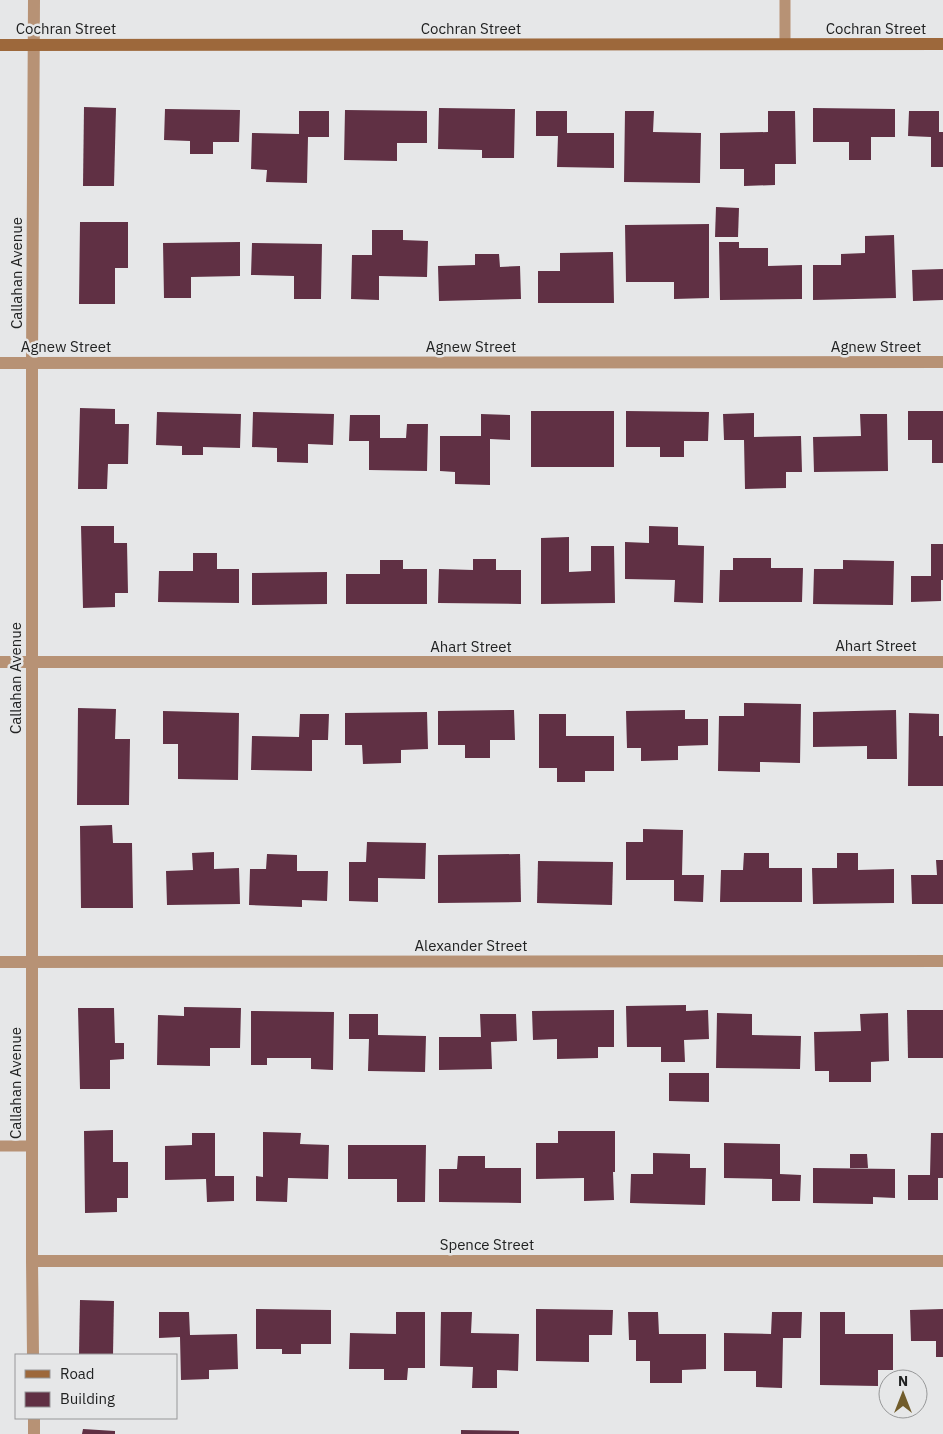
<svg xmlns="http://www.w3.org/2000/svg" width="943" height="1434" viewBox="0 0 943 1434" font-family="'IBM Plex Sans',sans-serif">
<rect width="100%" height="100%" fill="#e6e7e8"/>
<!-- building -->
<g fill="#603044">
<polygon points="84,107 116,108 114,186 83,186"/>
<polygon points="439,108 515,109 514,158 482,158 482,150 438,149"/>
<polygon points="813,108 895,109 895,137 871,137 871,160 849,160 849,142 813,142"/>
<polygon points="165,109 240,110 239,142 213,142 213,154 190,154 190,141 164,140"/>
<polygon points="345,110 427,111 427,143 397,143 397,161 344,160"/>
<polygon points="299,111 329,111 329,137 308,137 307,183 266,182 267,170 251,169 252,133 299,134"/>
<polygon points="536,111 567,111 567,133 614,133 614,168 557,167 558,136 536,136"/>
<polygon points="625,111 654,111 653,132 701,133 700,183 624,182"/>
<polygon points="768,111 795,111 796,164 775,164 775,185 744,186 744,169 720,169 720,133 768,132"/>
<polygon points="909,111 939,111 939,132 943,132 943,167 931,167 931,137 908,136"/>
<polygon points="716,207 739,208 738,237 715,237"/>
<polygon points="80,222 128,222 128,268 115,268 115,304 79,304"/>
<polygon points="709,224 709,298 674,299 674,282 626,282 625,225"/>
<polygon points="372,230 403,230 403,240 428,241 427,277 379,276 379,300 351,299 352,255 372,255"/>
<polygon points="894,235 896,298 813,300 813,265 841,265 841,254 865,253 865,236"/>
<polygon points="240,242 240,276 191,277 191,298 164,298 163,243"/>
<polygon points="719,242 739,242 739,248 768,248 768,266 802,265 802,299 720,300"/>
<polygon points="252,243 322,244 321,299 294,299 294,276 251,275"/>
<polygon points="613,252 614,303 538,303 538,271 560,271 560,253"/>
<polygon points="475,254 499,254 500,267 520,266 521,299 439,301 438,266 475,265"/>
<polygon points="943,269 943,300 913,301 912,270"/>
<polygon points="80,408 115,409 115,424 129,424 128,464 108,464 107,489 78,489"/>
<rect x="531" y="411" width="83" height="56"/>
<polygon points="626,411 709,412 708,441 684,441 684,457 660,457 660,447 626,447"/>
<polygon points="908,411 943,411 943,463 932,463 932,440 908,440"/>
<polygon points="157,412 241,414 240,448 203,447 203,455 182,455 182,446 156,445"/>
<polygon points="253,412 334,414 333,445 308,444 308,463 277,462 277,448 252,447"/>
<polygon points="754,413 754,437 801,436 802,472 786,472 786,488 745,489 744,440 724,440 723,414"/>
<polygon points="481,414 510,415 510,440 490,439 490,485 455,484 455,472 440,471 440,436 481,436"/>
<polygon points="860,414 887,414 888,471 814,472 813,437 861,436"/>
<polygon points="350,415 380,415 380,438 406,438 407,424 428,424 427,471 369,470 369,441 349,441"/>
<polygon points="81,526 114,526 114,543 127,543 128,593 115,593 115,607 83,608"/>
<polygon points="649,526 678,527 678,545 704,546 703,603 674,602 675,580 625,579 625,542 649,543"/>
<polygon points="569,537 569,572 591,571 591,546 614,546 615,603 541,604 541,538"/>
<polygon points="931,544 943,544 943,580 941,580 941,601 911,602 911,576 931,576"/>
<polygon points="193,553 217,553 217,569 239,569 239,603 158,602 159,571 193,571"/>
<polygon points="733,558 771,558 771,568 803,568 802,602 719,602 720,570 733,570"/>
<polygon points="473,559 496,559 496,570 521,570 521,604 438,603 439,569 473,570"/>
<polygon points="380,560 403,560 403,569 427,569 427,604 346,604 346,574 380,574"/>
<polygon points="843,560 894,561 893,605 813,604 814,569 843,569"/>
<polygon points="327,572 327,604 252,605 252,573"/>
<polygon points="744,703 801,704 800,763 760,762 760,772 718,771 719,716 744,716"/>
<polygon points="78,708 116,709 115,739 130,739 129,805 77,805"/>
<polygon points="514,710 515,740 490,740 490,758 465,758 465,745 438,745 438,711"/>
<polygon points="685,710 685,719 708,719 708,745 678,746 678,760 641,761 641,748 627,748 626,711"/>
<polygon points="896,710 897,759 867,759 867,746 813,747 813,712"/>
<polygon points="163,711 239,713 238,780 178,779 178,744 163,744"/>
<polygon points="427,712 428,749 401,750 401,763 363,764 362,745 345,745 345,713"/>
<polygon points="909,713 939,714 939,736 943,736 943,786 908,786"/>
<polygon points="300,714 329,714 328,740 312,740 312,771 251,770 252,736 299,737"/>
<polygon points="539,714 566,714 566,736 614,736 614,771 585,771 585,782 557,782 557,768 539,768"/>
<polygon points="112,825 113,843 132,843 133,908 81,908 80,826"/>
<polygon points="643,829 683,830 682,875 704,875 703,902 674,901 674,880 626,880 626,842 643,842"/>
<polygon points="367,842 426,843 425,879 378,878 378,902 349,901 349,862 366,862"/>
<polygon points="214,852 214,869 239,868 240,904 167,905 166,871 193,870 192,853"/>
<polygon points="744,853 769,853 769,868 802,868 802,902 720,902 721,870 743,870"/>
<polygon points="837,853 858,853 858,870 894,869 894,903 813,904 812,868 837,868"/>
<polygon points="267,854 297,855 297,871 328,871 327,901 302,900 302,907 249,905 250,869 266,869"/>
<polygon points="520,854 521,902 438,903 438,855"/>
<polygon points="936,860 943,860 943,904 912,904 911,875 937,875"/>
<polygon points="538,861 613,862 612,905 537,903"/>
<polygon points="686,1005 686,1011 708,1010 709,1039 684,1040 685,1062 661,1062 661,1047 627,1047 626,1006"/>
<polygon points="184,1007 241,1008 240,1048 210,1048 210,1066 157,1065 158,1015 184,1016"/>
<polygon points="78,1008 114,1008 115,1043 124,1043 124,1059 110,1060 110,1089 80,1089"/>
<polygon points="614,1010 614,1047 598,1047 598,1058 557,1059 557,1039 533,1040 532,1011"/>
<polygon points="907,1010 943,1010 943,1058 908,1058"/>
<polygon points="251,1011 334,1012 333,1070 311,1069 311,1058 267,1058 267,1065 251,1065"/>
<polygon points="717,1013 752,1014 752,1035 801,1036 800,1069 716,1068"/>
<polygon points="888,1013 889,1061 871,1062 871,1082 829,1082 829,1071 815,1071 814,1032 861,1031 860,1014"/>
<polygon points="349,1014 378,1014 378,1035 426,1036 425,1072 368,1071 369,1039 349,1039"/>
<polygon points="480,1014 516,1014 517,1041 491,1042 492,1069 439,1070 439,1037 481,1037"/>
<polygon points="669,1073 709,1073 709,1102 669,1101"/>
<polygon points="113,1130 113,1162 128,1162 128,1198 117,1198 117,1212 85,1213 84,1131"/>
<polygon points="558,1131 615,1131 615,1172 613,1172 614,1200 584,1201 584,1178 536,1179 536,1143 558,1143"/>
<polygon points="263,1132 301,1133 300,1144 329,1145 328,1179 288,1178 287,1202 256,1201 256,1176 263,1177"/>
<polygon points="192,1133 215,1133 215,1176 234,1176 234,1201 207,1202 206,1179 165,1180 165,1146 192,1145"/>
<polygon points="931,1133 943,1133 943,1178 938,1178 938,1200 908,1200 908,1175 930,1175"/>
<polygon points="724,1143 780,1144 780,1174 801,1175 800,1201 772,1201 772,1179 724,1178"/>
<polygon points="348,1145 426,1145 425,1202 397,1202 397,1179 348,1179"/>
<polygon points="653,1153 690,1154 690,1168 706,1168 705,1205 630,1203 631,1174 653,1174"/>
<polygon points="850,1154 867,1154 868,1168 850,1168"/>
<polygon points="458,1156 485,1156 485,1168 521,1168 521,1203 439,1202 439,1169 457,1169"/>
<polygon points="813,1168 895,1169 895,1198 873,1197 873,1204 813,1203"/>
<polygon points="80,1300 114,1301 113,1355 79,1355"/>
<polygon points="256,1309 331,1310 331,1344 301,1344 301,1354 282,1354 282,1349 256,1349"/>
<polygon points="536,1309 613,1310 612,1335 589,1335 589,1362 536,1361"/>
<polygon points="943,1309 943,1357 936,1357 936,1341 911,1341 910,1310"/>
<polygon points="159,1312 189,1312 190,1335 237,1334 238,1369 209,1370 209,1379 181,1380 180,1337 159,1338"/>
<polygon points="396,1312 425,1312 425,1368 408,1368 407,1380 384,1380 384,1369 349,1369 350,1333 396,1334"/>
<polygon points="441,1312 472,1312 471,1333 519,1334 518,1371 497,1370 497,1388 472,1388 473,1367 440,1366"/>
<polygon points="628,1312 658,1312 659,1334 706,1334 706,1369 682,1370 682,1383 650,1383 650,1361 636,1361 636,1340 629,1340"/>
<polygon points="772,1312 802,1312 801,1338 783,1338 782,1388 756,1387 756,1371 724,1371 724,1333 771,1334"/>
<polygon points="820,1312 845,1312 845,1334 893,1334 893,1370 878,1370 878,1386 820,1385"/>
<polygon points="83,1429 115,1431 115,1434 82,1434"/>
<polygon points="461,1430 519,1431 519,1434 461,1434"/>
</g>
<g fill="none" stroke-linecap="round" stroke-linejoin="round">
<!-- service -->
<g stroke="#b79275" stroke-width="11">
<polyline points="785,0 785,44"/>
<polyline points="0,1146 32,1146"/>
</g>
<!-- minor -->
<g stroke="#b79275" stroke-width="12">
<polyline points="0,363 943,362"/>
<polyline points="0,662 943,662"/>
<polyline points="0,962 943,961"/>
<polyline points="32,1261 943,1261"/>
<polyline points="33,1355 32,1261 32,363 34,0"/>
<polyline points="34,1418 34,1434"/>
</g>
<!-- secondary -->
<polyline stroke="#9d683b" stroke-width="12" points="0,45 943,44"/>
</g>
<g text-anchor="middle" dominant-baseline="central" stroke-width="5" stroke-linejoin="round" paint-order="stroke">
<!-- street labels -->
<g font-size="15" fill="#212222" stroke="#e6e7e8">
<text x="66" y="28">Cochran Street</text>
<text x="471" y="28">Cochran Street</text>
<text x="876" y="28">Cochran Street</text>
<text transform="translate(16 273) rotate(-90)">Callahan Avenue</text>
<text x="66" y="346">Agnew Street</text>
<text x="471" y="346">Agnew Street</text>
<text x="876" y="346">Agnew Street</text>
<text x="876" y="645">Ahart Street</text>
<text x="471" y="646">Ahart Street</text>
<text transform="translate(15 678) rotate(-90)">Callahan Avenue</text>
<text x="471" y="945">Alexander Street</text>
<text transform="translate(15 1083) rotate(-90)">Callahan Avenue</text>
<text x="487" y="1244">Spence Street</text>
</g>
</g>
<!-- legend -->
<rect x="15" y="1354" width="162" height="65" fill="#e6e7e8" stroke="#979899"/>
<rect x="25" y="1370" width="25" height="8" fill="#9d683b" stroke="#979899"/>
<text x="60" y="1379" font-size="15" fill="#212222">Road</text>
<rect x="25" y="1392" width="25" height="15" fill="#603044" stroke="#979899"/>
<text x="60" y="1404" font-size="15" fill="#212222">Building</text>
<!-- north arrow -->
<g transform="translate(903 1394)"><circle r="24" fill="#e6e7e8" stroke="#979899"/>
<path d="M0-4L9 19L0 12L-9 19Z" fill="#715c2b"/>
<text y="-8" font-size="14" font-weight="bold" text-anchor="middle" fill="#212222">N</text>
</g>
</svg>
